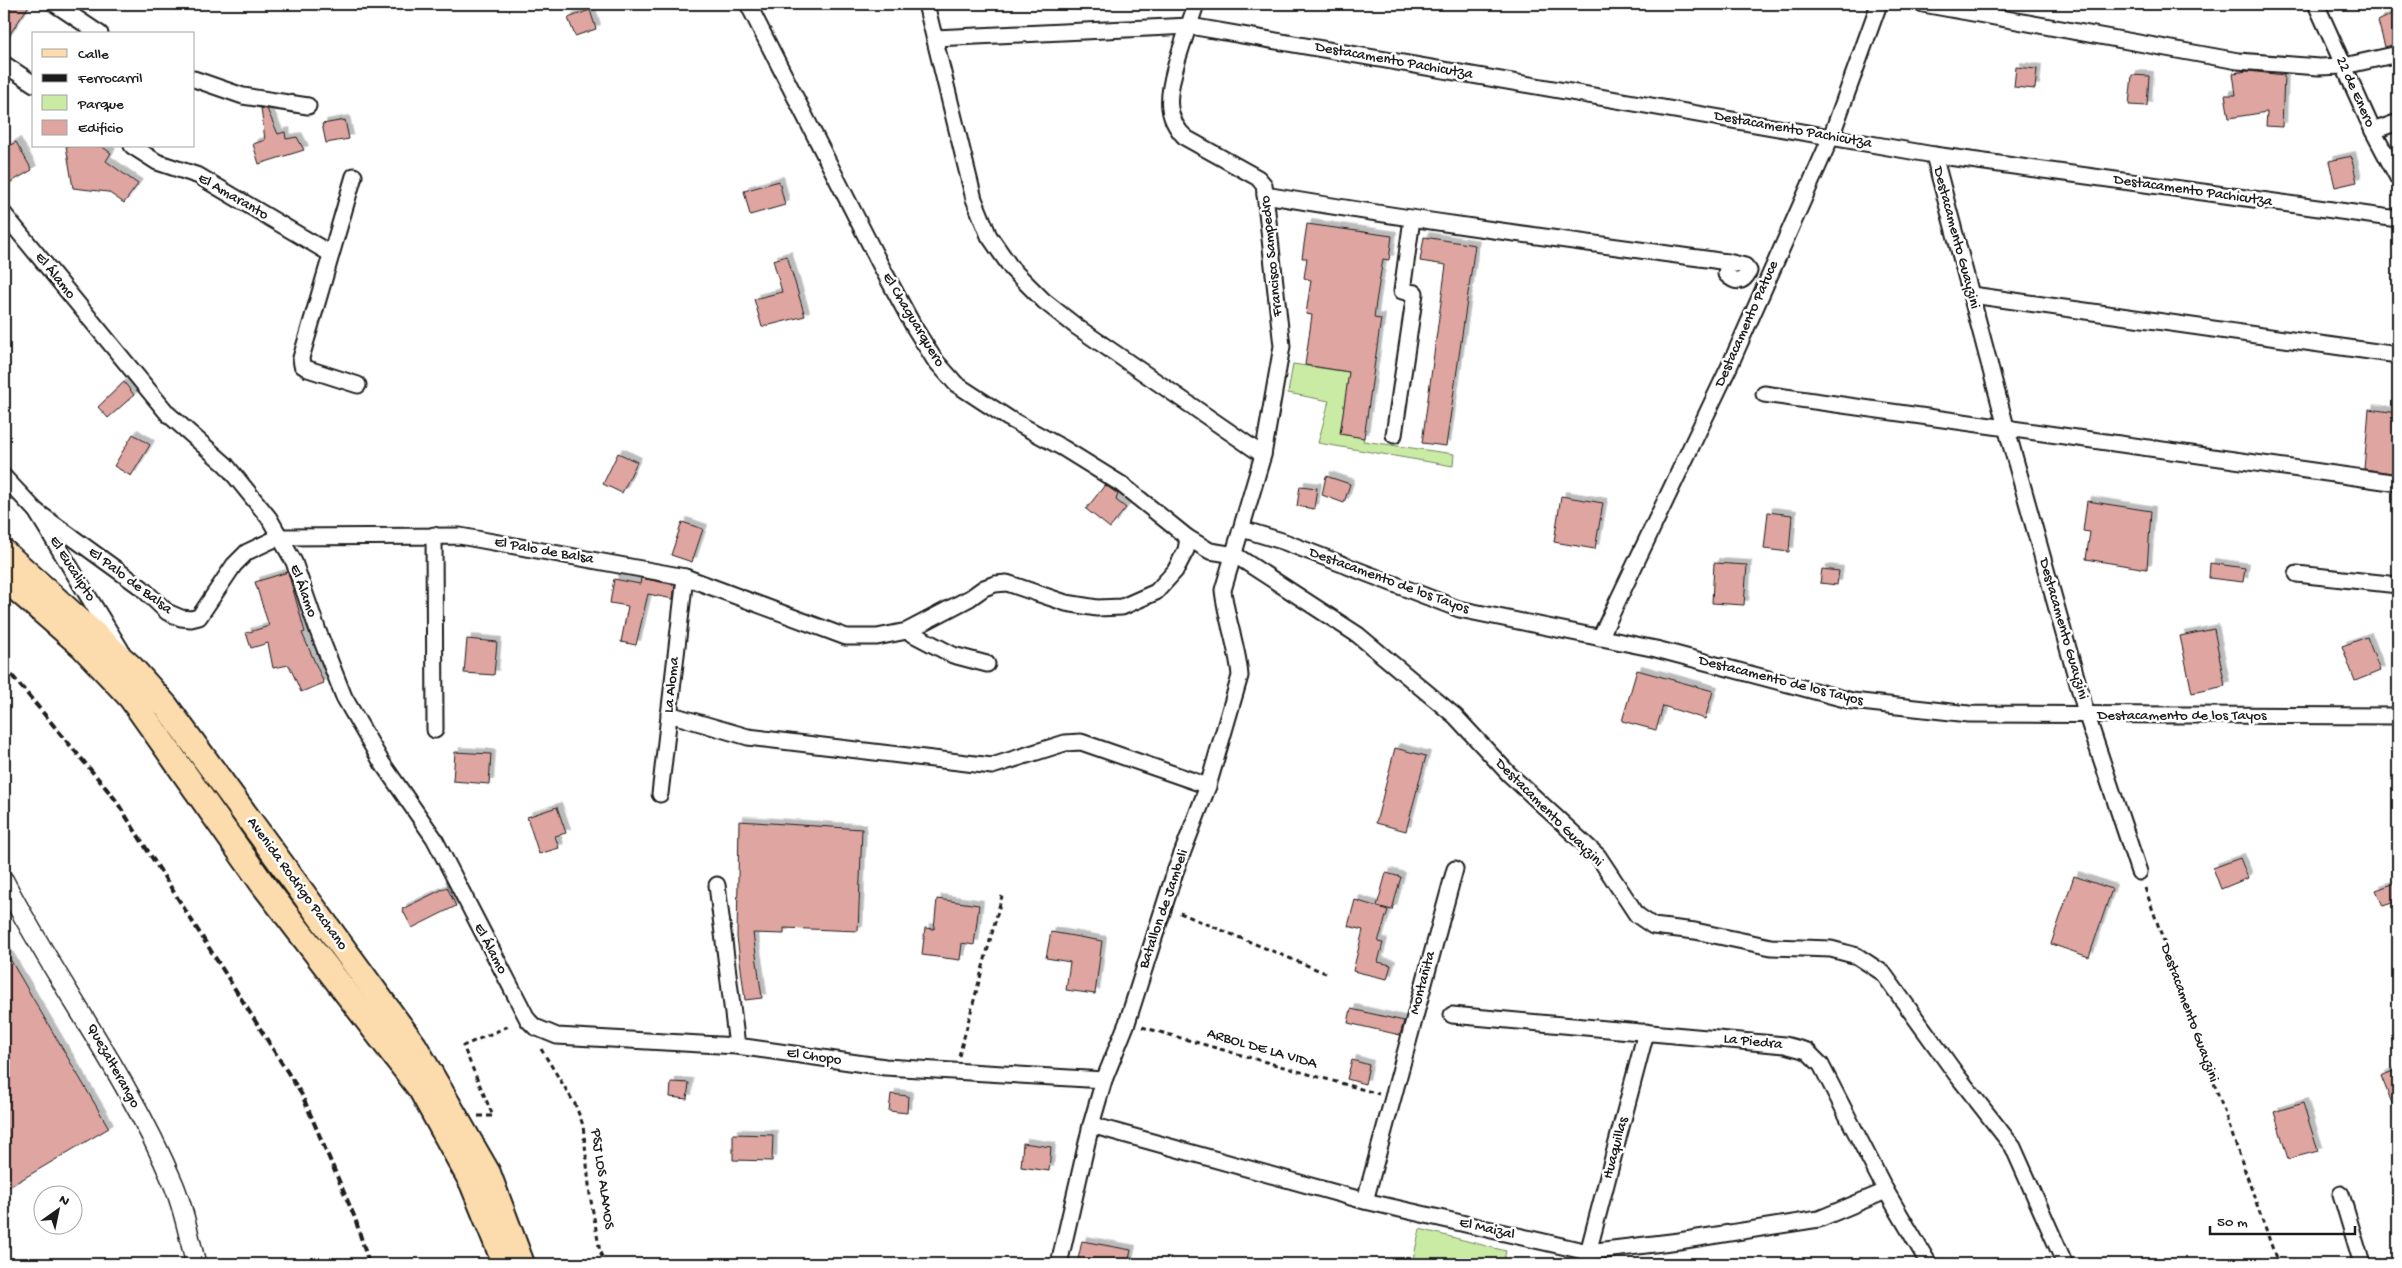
<svg xmlns="http://www.w3.org/2000/svg" width="2402" height="1268" viewBox="0 0 2402 1268" font-family="'Gochi Hand',sans-serif">
<defs>
<filter id="shadow"><feDropShadow dx="4.5" dy="-4.5" stdDeviation="0" flood-color="#0004"/></filter>
</defs>
<rect width="100%" height="100%" fill="#fff"/>
<filter id="ink" filterUnits="userSpaceOnUse"><feTurbulence type="fractalNoise" baseFrequency=".02" numOctaves="2"/><feDisplacementMap in="SourceGraphic" scale="10" xChannelSelector="R" yChannelSelector="G"/><feConvolveMatrix kernelMatrix="1 2 1 2 8 2 1 2 1" color-interpolation-filters="sRGB"/></filter>
<g filter="url(#ink)">
<!-- green -->
<g fill="#caeba4" stroke="#738460">
<polygon points="1293,364 1349,372 1340,434 1364,438 1363,441 1454,454 1453,466 1318,443 1329,401 1288,393"/>
<polygon points="1420,1229 1506,1251 1503,1264 1412,1264"/>
</g>
<!-- building -->
<g fill="#dfa5a0" stroke="#1c1c1c" filter="url(#shadow)">
<polygon points="8,4 30,4 4,43 4,10"/>
<polygon points="590,10 596,29 575,36 568,18"/>
<polygon points="2394,13 2398,43 2385,47 2378,21"/>
<polygon points="2016,67 2037,69 2035,89 2014,87"/>
<polygon points="2248,71 2284,75 2282,127 2266,126 2267,112 2229,118 2225,95 2236,95 2233,73"/>
<polygon points="2132,75 2149,76 2147,106 2129,105"/>
<polygon points="261,108 267,109 278,134 285,132 286,139 297,137 304,150 259,164 253,144 265,140"/>
<polygon points="345,120 349,139 326,143 322,124"/>
<polygon points="16,142 32,170 4,186 4,149"/>
<polygon points="66,146 101,146 111,153 106,161 138,184 124,203 108,192 73,188"/>
<polygon points="2351,156 2357,182 2335,187 2329,161"/>
<polygon points="779,181 785,205 750,215 744,191"/>
<polygon points="1307,224 1392,236 1389,260 1383,259 1376,302 1374,318 1381,319 1364,438 1340,434 1349,372 1305,365 1312,315 1306,314 1311,280 1304,278 1307,258 1302,258"/>
<polygon points="1424,237 1475,245 1446,446 1422,443 1446,265 1420,261"/>
<polygon points="787,256 805,316 762,327 754,299 782,292 773,260"/>
<polygon points="124,382 134,395 108,418 98,407"/>
<polygon points="2369,409 2398,413 2398,474 2364,469"/>
<polygon points="133,434 150,445 131,476 114,466"/>
<polygon points="618,453 637,462 622,493 603,484"/>
<polygon points="1326,476 1350,484 1344,503 1322,495"/>
<polygon points="1105,485 1118,494 1116,500 1126,508 1110,528 1086,509"/>
<polygon points="1300,486 1317,488 1314,509 1297,506"/>
<polygon points="1561,496 1603,503 1595,549 1554,542"/>
<polygon points="2087,501 2151,511 2147,569 2086,559 2090,532 2083,531"/>
<polygon points="1768,512 1792,515 1789,552 1764,549"/>
<polygon points="682,522 703,529 692,562 671,555"/>
<polygon points="1714,563 1747,565 1744,605 1712,603"/>
<polygon points="2210,563 2245,568 2243,582 2209,578"/>
<polygon points="1822,569 1839,571 1837,585 1820,583"/>
<polygon points="288,572 305,632 302,633 324,683 301,692 289,665 273,668 268,643 251,648 246,633 269,626 255,582"/>
<polygon points="641,578 675,585 673,599 648,594 636,645 621,642 628,606 610,603 614,579 640,584"/>
<polygon points="2214,629 2225,686 2192,693 2180,636"/>
<polygon points="2367,637 2380,671 2355,681 2342,646"/>
<polygon points="467,639 497,642 494,675 464,673"/>
<polygon points="1637,670 1713,691 1705,719 1663,706 1656,730 1622,721"/>
<polygon points="1395,748 1426,756 1406,831 1376,823"/>
<polygon points="455,752 491,754 489,784 453,781"/>
<polygon points="557,807 566,833 555,836 559,848 539,854 527,817"/>
<polygon points="739,821 862,829 858,931 784,928 784,934 753,933 762,998 745,1000 737,937"/>
<polygon points="2240,858 2248,878 2221,889 2213,868"/>
<polygon points="1386,873 1401,877 1392,910 1377,906"/>
<polygon points="2074,876 2112,889 2089,957 2051,944"/>
<polygon points="2398,882 2398,901 2383,906 2376,890"/>
<polygon points="447,887 456,906 412,928 402,909"/>
<polygon points="937,899 979,905 974,945 962,943 960,960 922,955 925,928 934,929"/>
<polygon points="1355,900 1388,910 1378,942 1383,943 1378,962 1391,965 1387,979 1353,971 1363,930 1348,926"/>
<polygon points="1051,932 1102,941 1095,994 1066,990 1070,962 1046,958"/>
<polygon points="4,949 109,1128 4,1190"/>
<polygon points="1351,1009 1404,1021 1400,1035 1348,1023"/>
<polygon points="1352,1060 1369,1065 1365,1084 1347,1079"/>
<polygon points="2398,1069 2398,1118 2381,1076"/>
<polygon points="671,1082 689,1083 687,1099 670,1097"/>
<polygon points="891,1094 908,1096 907,1113 889,1111"/>
<polygon points="2303,1103 2318,1151 2288,1159 2274,1112"/>
<polygon points="733,1134 773,1135 772,1161 733,1160"/>
<polygon points="1023,1143 1051,1147 1049,1171 1021,1167"/>
<polygon points="1082,1241 1131,1250 1128,1264 1077,1264"/>
</g>
<g fill="none" stroke-linecap="round" stroke-linejoin="round">
<!-- minor casing -->
<g stroke="#1c1c1c" stroke-width="19">
<g id="minor">
<polyline points="55,4 100,34"/>
<polyline points="748,4 880,264 914,327 934,359 956,384 1008,418 1063,448 1121,484 1188,538 1210,551 1235,555 1358,635 1455,716 1509,774 1598,856 1637,915 1653,926 1695,931 1771,947 1831,949 1857,956 1883,973 1956,1074 2013,1147 2065,1264"/>
<polyline points="926,4 974,199 989,236 1012,269 1044,301 1077,327 1263,455"/>
<polyline points="1923,4 2238,61 2319,67 2344,66 2398,54"/>
<polyline points="2316,4 2373,131 2398,178"/>
<polyline points="935,38 1190,26 1934,155 2398,219"/>
<polyline points="4,64 34,84"/>
<polyline points="194,79 243,96 308,106"/>
<polyline points="2373,131 2398,122"/>
<polyline points="132,146 157,162 199,176 331,254"/>
<polyline points="1934,155 2006,427 2087,716 2139,872"/>
<polyline points="354,176 301,358 302,365 308,369 358,385"/>
<path d="M1265,195C1419,221 1573,241 1728,262L1745,266L1749,271C1743,284 1735,283 1726,274L1728,262"/>
<polyline points="4,214 168,414 226,465 269,518 294,562 318,631 344,697 382,763 434,838 528,1020 535,1027 557,1036 737,1046 885,1067 1104,1080"/>
<polyline points="1972,295 2398,355"/>
<polyline points="1764,394 2398,483"/>
<polyline points="1394,435 1415,293 1402,291 1412,219"/>
<polyline points="4,477 36,511 121,650"/>
<polyline points="36,511 142,588 167,612 181,618 191,619 199,617 234,565 247,552 279,537 460,536 685,577 846,637 877,637 907,631 970,598 984,588 995,584 1007,583 1066,603 1097,608 1122,607 1156,592 1175,571 1186,550 1188,538"/>
<polyline points="1242,529 1282,541 1459,609 1656,649 1852,701 1969,714 2398,716"/>
<polyline points="434,535 435,730"/>
<polyline points="2297,574 2398,585"/>
<polyline points="907,631 953,655 987,664"/>
<polyline points="1600,638 1730,365 1831,137 1879,4"/>
<polyline points="669,714 748,737 992,766 1065,743 1081,742 1208,786"/>
<polyline points="660,794 685,577"/>
<polyline points="717,885 737,1046"/>
<polyline points="1452,1015 1785,1045 1807,1051 1821,1065 1886,1191 1929,1264"/>
<polyline points="1091,1125 1365,1201 1588,1252 1679,1241 1819,1219 1886,1191"/>
<polyline points="2341,1194 2362,1264"/>
<polyline points="1365,1201 1455,869"/>
<path d="M1059,1264L1091,1125L1104,1080L1127,1023L1175,872L1208,786L1240,676C1238,647 1226,619 1223,590L1263,455L1282,346L1264,185L1258,178L1186,138C1178,131 1171,119 1170,108C1166,83 1188,30 1196,4"/>
<polyline points="1585,1264 1646,1032"/>
</g>
</g>
<!-- tertiary casing -->
<g stroke="#1c1c1c" stroke-width="22">
<path id="tertiary" d="M4,881C57,983 128,1076 173,1183C184,1208 189,1238 196,1264"/>
</g>
<!-- primary casing -->
<g stroke="#1c1c1c" stroke-width="28">
<g id="primary">
<polyline points="4,552 132,668 166,706 414,1045 488,1173 522,1264"/>
<polyline points="4,578 82,646 131,698 262,883 421,1090 472,1183 505,1264"/>
</g>
</g>
<!-- path -->
<g stroke="#1c1c1c" stroke-width="3" stroke-dasharray="5 4" stroke-linecap="butt">
<polyline points="2145,888 2278,1264"/>
<polyline points="1180,913 1328,974"/>
<polyline points="1142,1027 1379,1094"/>
<polyline points="541,1049 575,1104 583,1125 590,1195 600,1252 605,1264"/>
<polyline points="959,1056 1002,896"/>
<polyline points="478,1116 493,1116 463,1046 511,1025"/>
</g>
<!-- minor -->
<use href="#minor" stroke="#fff" stroke-width="15"/>
<!-- tertiary -->
<use href="#tertiary" stroke="#fff" stroke-width="19"/>
<!-- primary -->
<use href="#primary" stroke="#fcdcac" stroke-width="24"/>
<!-- rail -->
<polyline stroke="#1c1c1c" stroke-width="4" stroke-dasharray="8 4" stroke-linecap="butt" points="4,666 115,799 302,1095 355,1218 369,1264"/>
</g>
</g>
<g text-anchor="middle" dominant-baseline="central" stroke-width="5" stroke-linejoin="round" paint-order="stroke">
<!-- street labels -->
<g font-size="15" fill="#1c1c1c" stroke="#fff">
<text transform="translate(1394 61) rotate(10)">Destacamento Pachicutza</text>
<text transform="translate(2355 92) rotate(66)">22 de Enero</text>
<text transform="translate(1793 130) rotate(10)">Destacamento Pachicutza</text>
<text transform="translate(2193 191) rotate(8)">Destacamento Pachicutza</text>
<text transform="translate(233 197) rotate(30)">El Amaranto</text>
<text transform="translate(1956 238) rotate(75)">Destacamento Guayzini</text>
<text transform="translate(1272 256) rotate(-96)">Francisco Sampedro</text>
<text transform="translate(55 276) rotate(51)">El Álamo</text>
<text transform="translate(913 320) rotate(59)">El Chaguarquero</text>
<text transform="translate(1747 324) rotate(-66)">Destacamento Patuce</text>
<text transform="translate(544 551) rotate(10)">El Palo de Balsa</text>
<text transform="translate(72 569) rotate(58)">El Eucalipto</text>
<text transform="translate(130 581) rotate(37)">El Palo de Balsa</text>
<text transform="translate(1389 581) rotate(20)">Destacamento de los Tayos</text>
<text transform="translate(303 591) rotate(70)">El Álamo</text>
<text transform="translate(2063 629) rotate(74)">Destacamento Guayzini</text>
<text transform="translate(1781 681) rotate(14)">Destacamento de los Tayos</text>
<text transform="translate(672 685) rotate(-84)">La Aloma</text>
<text x="2182" y="716">Destacamento de los Tayos</text>
<text transform="translate(1549 813) rotate(45)">Destacamento Guayzini</text>
<text transform="translate(297 884) rotate(54)">Avenida Rodrigo Pachano</text>
<text transform="translate(1164 909) rotate(-71)">Batallon de Jambeli</text>
<text transform="translate(490 949) rotate(62)">El Álamo</text>
<text transform="translate(1423 983) rotate(-75)">Montañita</text>
<text transform="translate(2189 1013) rotate(70)">Destacamento Guayzini</text>
<text transform="translate(1753 1042) rotate(6)">La Piedra</text>
<text transform="translate(1262 1049) rotate(16)">ARBOL DE LA VIDA</text>
<text transform="translate(814 1057) rotate(8)">El Chopo</text>
<text transform="translate(113 1066) rotate(61)">Quezalterango</text>
<text transform="translate(1616 1148) rotate(-75)">Huaquillas</text>
<text transform="translate(602 1179) rotate(82)">PSJ LOS ALAMOS</text>
<text transform="translate(1487 1229) rotate(13)">El Maizal</text>
</g>
</g>
<!-- margin -->
<rect width="2402" height="1268" fill="none" stroke="#fff" stroke-width="20"/>
<rect x="10" y="10" width="2382" height="1248" fill="none" stroke="#1c1c1c" stroke-width="2" filter="url(#ink)"/>
<!-- legend -->
<rect x="32" y="32" width="162" height="115" fill="#ffffff" stroke="#a4a4a4"/>
<rect x="42" y="49" width="25" height="8" fill="#fcdcac" stroke="#a4a4a4"/>
<text x="78" y="58" font-size="15" fill="#1c1c1c">Calle</text>
<rect x="42" y="74" width="25" height="8" fill="#1c1c1c" stroke="#a4a4a4"/>
<text x="78" y="82" font-size="15" fill="#1c1c1c">Ferrocarril</text>
<rect x="42" y="95" width="25" height="15" fill="#caeba4" stroke="#a4a4a4"/>
<text x="78" y="108" font-size="15" fill="#1c1c1c">Parque</text>
<rect x="42" y="120" width="25" height="15" fill="#dfa5a0" stroke="#a4a4a4"/>
<text x="78" y="132" font-size="15" fill="#1c1c1c">Edificio</text>
<!-- north arrow -->
<g transform="translate(58 1210) rotate(33)"><circle r="24" fill="#ffffff" stroke="#a4a4a4"/>
<path d="M0-4L9 19L0 12L-9 19Z" fill="#1c1c1c"/>
<text y="-8" font-size="14" font-weight="bold" text-anchor="middle" fill="#1c1c1c">N</text>
</g>
<!-- scale -->
<path d="M2210 1226v8h145v-8" fill="none" stroke="#1c1c1c" stroke-width="2.5"/>
<text x="2217" y="1226" font-size="15" fill="#1c1c1c" stroke="#ffffff" stroke-width="4" paint-order="stroke">50 m</text>
</svg>
